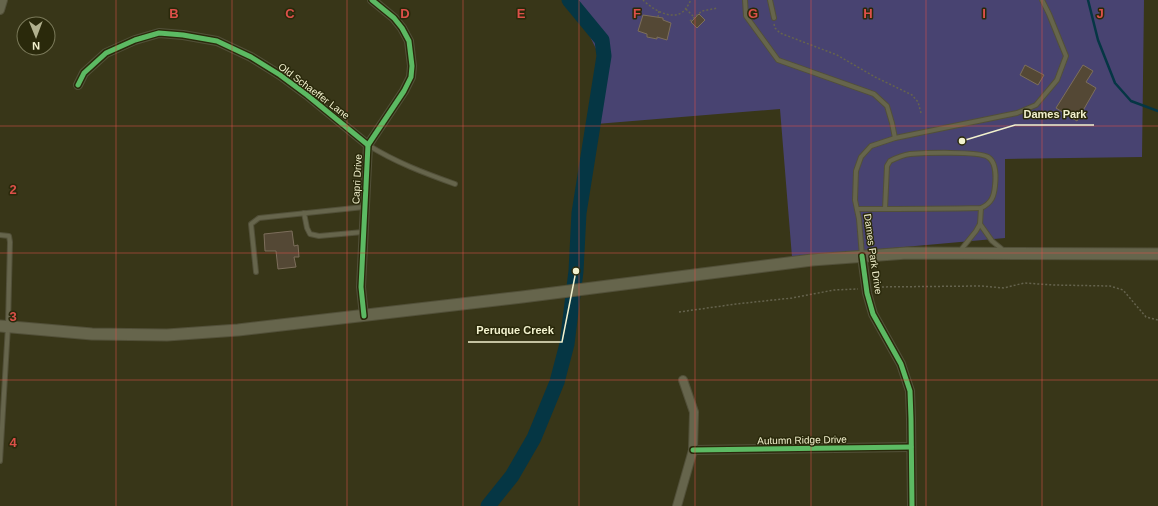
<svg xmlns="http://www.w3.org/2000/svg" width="1158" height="506" viewBox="0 0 1158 506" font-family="Helvetica,sans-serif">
<rect width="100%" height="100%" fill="#383618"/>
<!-- green -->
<polygon fill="#484371" points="572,0 1144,0 1142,157 1005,159 1005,238 792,257 780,109 596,124 601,59"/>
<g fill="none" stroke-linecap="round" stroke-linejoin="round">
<!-- stream -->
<polyline stroke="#053644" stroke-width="2.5" points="1088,0 1098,40 1115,83 1131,101 1158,111"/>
<!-- river -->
<polyline stroke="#053644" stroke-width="15" points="488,506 512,476 534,438 557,382 567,344 576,271 579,213 604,56 602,40 569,0"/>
</g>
<!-- building -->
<g fill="#544835" stroke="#7c6e5b">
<polygon points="699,14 705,20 697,28 691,22"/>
<polygon points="643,15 663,18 663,20 671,23 667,40 657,37 657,39 647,37 647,34 638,31"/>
<polygon points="1025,65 1044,75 1038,85 1020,75"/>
<polygon points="1083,65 1093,71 1086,82 1096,88 1077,121 1056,108"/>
<polygon points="292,231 294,246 298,245 299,257 294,257 296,267 278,269 276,251 265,251 264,234"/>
</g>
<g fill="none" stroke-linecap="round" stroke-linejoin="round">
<!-- service casing -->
<g stroke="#525039" stroke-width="6">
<g id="service">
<polyline points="745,0 746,16 778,60 874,94 887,106 892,123 895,138"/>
<polyline points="770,0 774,18"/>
<path d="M368,145C395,162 424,173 455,184"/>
<path d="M857,209C898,209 940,209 981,208C992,203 994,196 995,186C996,177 996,162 988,157C978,151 923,153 910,154C903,155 896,158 890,161L887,166L885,209"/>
<polyline points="304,213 307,228 310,234 319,236 363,232"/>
<polyline points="980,224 992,241 1003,250"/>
<polyline points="0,235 9,236 10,242 8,326 0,461"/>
<polyline points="960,251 976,231 980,224 981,208"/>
<polyline points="862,256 859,219 855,200 856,171 861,157 871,146 895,138 1017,113 1036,105 1057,80 1066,56 1049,14 1042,0"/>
<polyline points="256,272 251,224 259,218 364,207"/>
</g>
</g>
<!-- minor casing -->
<g stroke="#525039" stroke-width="10">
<g id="minor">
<polyline points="0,10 3,0"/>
<polyline points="78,85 84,73 106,53 135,40 159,33 183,35 217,41 251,57 280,75 307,95 368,145"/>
<polyline points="862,256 867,293 873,314 901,364 910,391 911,419 912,506"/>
<polyline points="364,316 361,287 368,145 404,91 411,77 412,66 409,41 402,28 394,18 372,0"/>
<polyline points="693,450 911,447"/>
<polyline points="677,506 693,450 694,412 683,380"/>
</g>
</g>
<!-- secondary casing -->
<g stroke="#525039" stroke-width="13">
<polyline id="secondary" points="0,326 92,334 167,335 238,330 522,297 812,260 907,253 1158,254"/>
</g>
<!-- path -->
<g stroke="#65634d" stroke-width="1.5" stroke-dasharray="2 2" stroke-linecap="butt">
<path d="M643,0C651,8 669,20 681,13C686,10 688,5 691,0"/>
<polyline points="686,9 694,17"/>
<polyline points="658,17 659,11"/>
<polyline points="690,21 702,11 718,8"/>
<polyline points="774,24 775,28 780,33 837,55 875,77 912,95 918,102 921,113"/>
<polyline points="874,287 981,286 1004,288 1024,283 1054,285 1110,286 1123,290 1146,317 1158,320"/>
<polyline points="679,312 736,304 792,298 834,290 858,289"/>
</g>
<!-- service -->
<use href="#service" stroke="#66654c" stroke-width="4"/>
<!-- minor -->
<use href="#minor" stroke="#66654c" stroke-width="8"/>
<!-- secondary -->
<use href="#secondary" stroke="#66654c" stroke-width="11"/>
<!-- cycleway casing -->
<g stroke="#2a290b" stroke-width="8">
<g id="cycleway">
<polyline points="78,85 84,73 106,53 135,40 159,33 183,35 217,41 251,57 280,75 307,95 368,145"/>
<polyline points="862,256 867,293 873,314 901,364 910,391 911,419 912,506"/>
<polyline points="364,316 361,287 368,145 404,91 411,77 412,66 409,41 402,28 394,18 372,0"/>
<polyline points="693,450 911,447"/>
</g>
</g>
<!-- cycleway -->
<use href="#cycleway" stroke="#5cba63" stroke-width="5"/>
</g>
<!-- grid -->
<path fill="none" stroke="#dc5049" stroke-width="1" stroke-opacity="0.55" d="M116,0V506M232,0V506M347,0V506M463,0V506M579,0V506M695,0V506M811,0V506M926,0V506M1042,0V506M0,126H1158M0,253H1158M0,380H1158"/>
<g text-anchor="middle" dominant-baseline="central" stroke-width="3" stroke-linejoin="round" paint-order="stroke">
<!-- street labels -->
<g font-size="10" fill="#f2f1ce" stroke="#2a290b">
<text transform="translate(314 91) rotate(37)">Old Schaeffer Lane</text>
<text transform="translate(357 179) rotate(-87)">Capri Drive</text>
<text transform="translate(873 254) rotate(82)">Dames Park Drive</text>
<text transform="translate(802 440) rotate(-1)">Autumn Ridge Drive</text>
</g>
</g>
<g font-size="13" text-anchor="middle" font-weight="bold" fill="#dc5049" stroke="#2a290b" stroke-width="3" stroke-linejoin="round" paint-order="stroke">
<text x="174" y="18">B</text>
<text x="290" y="18">C</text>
<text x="405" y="18">D</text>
<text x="521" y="18">E</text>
<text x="637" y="18">F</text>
<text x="753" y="18">G</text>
<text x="868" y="18">H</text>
<text x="984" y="18">I</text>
<text x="1100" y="18">J</text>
<text x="13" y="194">2</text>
<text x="13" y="321">3</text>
<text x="13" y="447">4</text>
</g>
<!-- callouts -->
<path fill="none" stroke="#f2f1ce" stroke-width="1.5" d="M962 141L1015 125H1094M576 271L562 342H468"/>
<g fill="#f2f1ce" stroke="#2a290b" stroke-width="1.5">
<circle cx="962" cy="141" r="4"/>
<circle cx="576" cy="271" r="4"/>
</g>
<g font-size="11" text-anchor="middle" font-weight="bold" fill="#f2f1ce" stroke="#2a290b" stroke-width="3" stroke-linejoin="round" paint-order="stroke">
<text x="1055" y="118">Dames Park</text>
<text x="515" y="334">Peruque Creek</text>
</g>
<!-- north arrow -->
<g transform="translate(36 36) rotate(179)"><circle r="19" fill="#2a290b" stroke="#7a7959"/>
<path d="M0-3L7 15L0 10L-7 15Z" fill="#b1b08e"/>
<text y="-6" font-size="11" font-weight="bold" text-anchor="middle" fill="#f2f1ce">N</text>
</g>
</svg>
